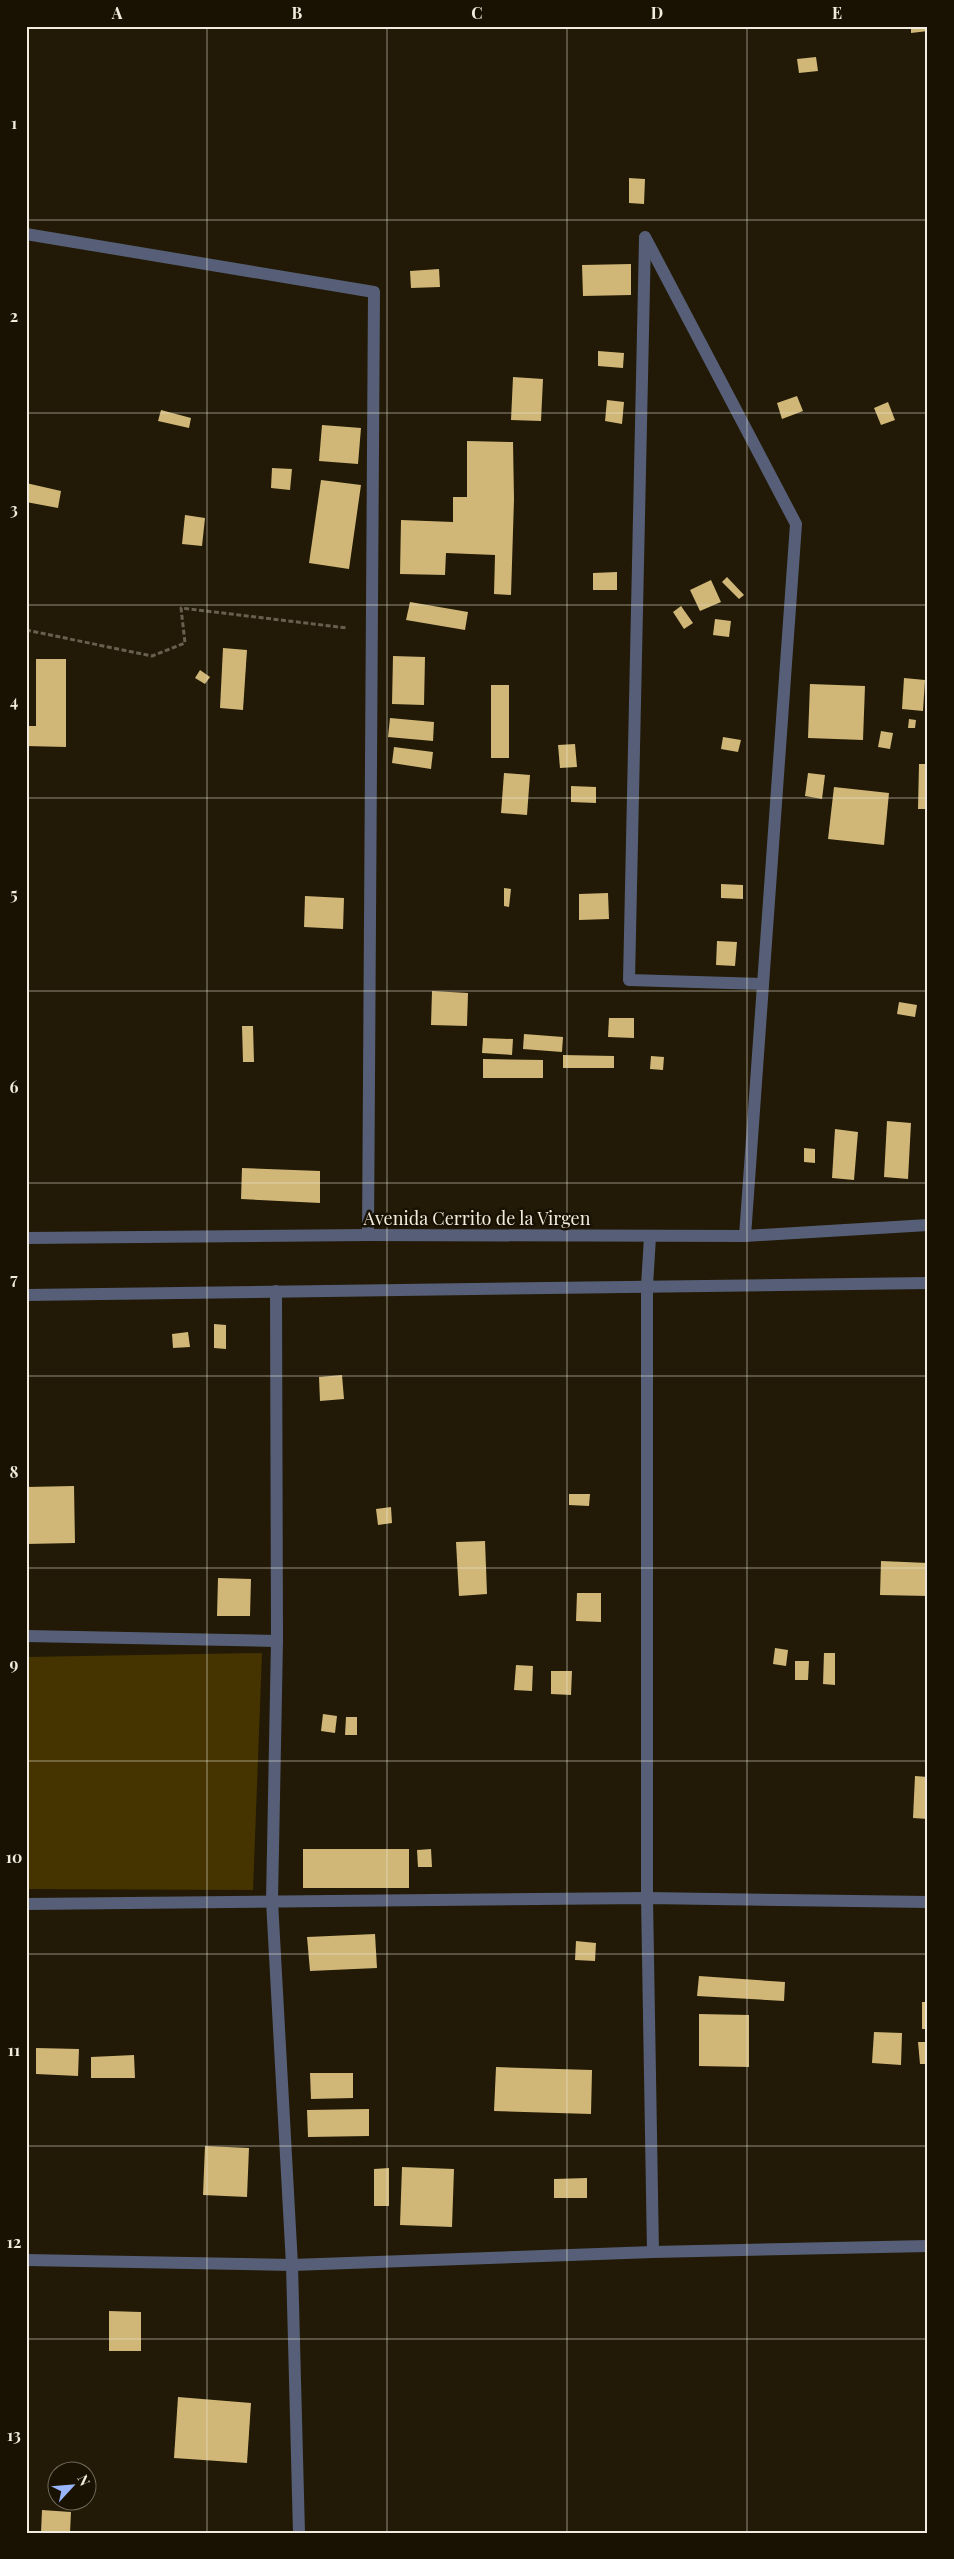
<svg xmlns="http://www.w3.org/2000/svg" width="954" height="2559" viewBox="0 0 954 2559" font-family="'Playfair Display',serif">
<rect width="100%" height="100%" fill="#221a06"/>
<!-- green -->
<polygon fill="#463400" points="262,1653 253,1890 26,1889 26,1657"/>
<!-- building -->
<g fill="#d0b777">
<polygon points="911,26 928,26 928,31 911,33"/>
<polygon points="816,57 818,71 799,73 797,59"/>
<polygon points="629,178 645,179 644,204 629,203"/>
<polygon points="631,264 631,295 583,296 582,265"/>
<polygon points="439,269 440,287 411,288 410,271"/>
<polygon points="598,351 624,353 623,368 598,366"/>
<polygon points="513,377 543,379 541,421 511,420"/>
<polygon points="797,396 803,411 782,419 777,403"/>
<polygon points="607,400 624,402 622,424 605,421"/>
<polygon points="888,402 895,420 881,425 874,408"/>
<polygon points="161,410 191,418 189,428 158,421"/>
<polygon points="322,425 361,428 358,464 319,461"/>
<polygon points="467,441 513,442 514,499 511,595 494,594 495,555 446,553 445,575 400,574 401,520 453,522 453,497 467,497"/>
<polygon points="272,468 292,469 290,490 271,488"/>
<polygon points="321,480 361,485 349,569 309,563"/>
<polygon points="26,483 61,491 58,508 26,502"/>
<polygon points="185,515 205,518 202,546 182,544"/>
<polygon points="617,572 617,590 593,590 593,573"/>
<polygon points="727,577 744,595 739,599 722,582"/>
<polygon points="711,580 721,602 700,611 690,590"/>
<polygon points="410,602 468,612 465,630 406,620"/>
<polygon points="681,606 693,623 684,629 673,612"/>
<polygon points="715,619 731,621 729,637 713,635"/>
<polygon points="223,648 247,650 243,710 220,708"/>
<polygon points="393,656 425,657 424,705 392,704"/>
<polygon points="36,659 66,659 66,747 26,746 26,726 36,726"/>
<polygon points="200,670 210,677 205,684 195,678"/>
<polygon points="904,678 925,680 923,711 902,709"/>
<polygon points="810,684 865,686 863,740 808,738"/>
<rect x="491" y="685" width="18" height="73"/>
<polygon points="390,718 434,722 433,741 388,737"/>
<polygon points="909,719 916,720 915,728 908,728"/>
<polygon points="881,731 893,733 890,749 878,747"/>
<polygon points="723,737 741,740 738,752 721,749"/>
<polygon points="575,744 577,767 560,768 558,745"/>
<polygon points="394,747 433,752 431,769 392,763"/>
<polygon points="919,764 928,764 928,809 918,809"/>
<polygon points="504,773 530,775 527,815 501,813"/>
<polygon points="808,773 825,775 822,799 805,796"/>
<polygon points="571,786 596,787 596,803 571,802"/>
<polygon points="834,787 889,793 884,845 828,839"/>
<polygon points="721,884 743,885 743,899 721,898"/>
<polygon points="504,888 511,889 509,907 504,906"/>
<polygon points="608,893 609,919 579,920 579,894"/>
<polygon points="305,896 344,898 343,929 304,927"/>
<polygon points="717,941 737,942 735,966 716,965"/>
<polygon points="432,991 468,993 467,1026 431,1025"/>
<polygon points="899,1002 917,1005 915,1017 897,1014"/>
<polygon points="609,1018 634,1018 634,1038 608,1037"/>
<polygon points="242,1026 253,1026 254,1062 243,1062"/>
<polygon points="524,1034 563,1037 562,1052 523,1049"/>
<polygon points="483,1038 513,1039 512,1055 482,1053"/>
<polygon points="563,1055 614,1056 614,1068 563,1068"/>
<polygon points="651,1056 664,1057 663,1070 650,1069"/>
<polygon points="483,1059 543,1060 543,1078 483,1078"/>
<polygon points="887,1121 911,1123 908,1179 884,1177"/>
<polygon points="835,1129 858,1132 854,1180 832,1178"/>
<polygon points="804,1148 815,1149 815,1163 804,1162"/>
<polygon points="242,1168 320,1171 320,1203 241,1199"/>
<polygon points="214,1324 226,1325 226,1349 214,1348"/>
<polygon points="188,1332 190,1347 173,1348 172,1334"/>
<polygon points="342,1375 344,1399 320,1401 319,1377"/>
<polygon points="74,1486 75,1543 26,1544 26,1487"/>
<polygon points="569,1494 590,1494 589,1506 569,1505"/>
<polygon points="391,1507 392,1523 378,1525 376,1509"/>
<polygon points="485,1541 487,1594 459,1596 456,1542"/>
<polygon points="881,1561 928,1563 928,1596 880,1595"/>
<polygon points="218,1578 251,1579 250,1616 217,1616"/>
<polygon points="577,1593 601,1593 601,1622 576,1621"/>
<polygon points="775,1648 788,1650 786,1666 773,1664"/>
<polygon points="824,1653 835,1653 835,1685 823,1684"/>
<polygon points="795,1661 809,1661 808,1680 795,1680"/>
<polygon points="516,1665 533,1666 532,1691 514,1690"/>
<polygon points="551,1671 572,1671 571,1695 551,1694"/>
<polygon points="323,1714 337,1716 335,1733 321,1731"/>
<polygon points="346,1717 357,1717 357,1735 345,1735"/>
<polygon points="915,1776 928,1777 928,1819 913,1818"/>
<rect x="303" y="1849" width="106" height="39"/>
<polygon points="431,1849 432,1867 418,1867 417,1850"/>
<polygon points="375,1934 377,1968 310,1971 307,1937"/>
<polygon points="576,1941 596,1943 595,1961 575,1960"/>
<polygon points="699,1976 785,1982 784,2001 697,1996"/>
<rect x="922" y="2002" width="6" height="27"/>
<polygon points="699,2014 749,2015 749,2067 699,2066"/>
<polygon points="874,2032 902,2033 901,2065 872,2063"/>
<polygon points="918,2042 928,2042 928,2064 920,2064"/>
<polygon points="36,2048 79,2049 78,2076 36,2074"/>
<polygon points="134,2055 135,2078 91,2078 91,2057"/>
<polygon points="496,2067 592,2070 591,2114 494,2111"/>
<polygon points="310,2073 353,2073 353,2098 311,2099"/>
<polygon points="369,2109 369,2136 308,2137 307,2110"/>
<polygon points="205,2146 249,2148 247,2197 203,2195"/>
<polygon points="402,2167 454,2169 452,2227 400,2225"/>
<polygon points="389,2168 389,2206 374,2206 374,2169"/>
<polygon points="587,2178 587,2198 554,2198 554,2179"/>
<polygon points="109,2311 141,2312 141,2351 109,2351"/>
<polygon points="178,2397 251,2403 247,2463 174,2458"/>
<polygon points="42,2510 71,2512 70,2533 41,2533"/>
</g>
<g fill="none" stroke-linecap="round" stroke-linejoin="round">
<!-- path -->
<polyline stroke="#67604e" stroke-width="3" stroke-dasharray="5 2.5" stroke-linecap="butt" points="26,630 152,656 185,643 181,608 347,628"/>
<!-- minor -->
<g stroke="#565f77" stroke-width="12">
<polyline points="26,234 374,292 368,1235"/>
<polyline points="645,237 796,524 745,1236"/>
<polyline points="645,239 629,980 763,984"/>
<polyline points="650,1237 647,1286 647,1898 653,2252"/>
<polyline points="276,1291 277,1641 272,1901 292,2265 299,2533"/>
<polyline points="26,1295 928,1283"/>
<polyline points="26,1636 277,1641"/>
<polyline points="26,1904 647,1898 928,1902"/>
<polyline points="26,2260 292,2265 653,2252 928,2246"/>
</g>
<!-- tertiary -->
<polyline stroke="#565f77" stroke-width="12" points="26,1238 368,1235 745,1236 928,1225"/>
</g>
<!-- grid -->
<path fill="none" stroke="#f1ecdf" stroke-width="1" stroke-opacity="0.55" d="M207,26V2533M387,26V2533M567,26V2533M747,26V2533M26,220H928M26,413H928M26,605H928M26,798H928M26,991H928M26,1183H928M26,1376H928M26,1568H928M26,1761H928M26,1954H928M26,2146H928M26,2339H928"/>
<g text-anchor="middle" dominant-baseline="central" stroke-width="5" stroke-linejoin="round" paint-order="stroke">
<!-- street labels -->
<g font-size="18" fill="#f1ecdf" stroke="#191101">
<text x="477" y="1218">Avenida Cerrito de la Virgen</text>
</g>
</g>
<!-- border -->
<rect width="954" height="2559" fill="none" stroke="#191101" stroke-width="55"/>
<!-- north arrow -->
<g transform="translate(72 2486) rotate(64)"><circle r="24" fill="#191101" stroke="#6f695a"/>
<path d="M0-4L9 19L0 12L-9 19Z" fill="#98b5fd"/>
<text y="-8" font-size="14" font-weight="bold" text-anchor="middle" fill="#f1ecdf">N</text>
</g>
<rect x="28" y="28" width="898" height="2504" fill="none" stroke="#f1ecdf" stroke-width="2"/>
<g font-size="16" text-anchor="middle" font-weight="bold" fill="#f1ecdf">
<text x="117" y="19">A</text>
<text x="297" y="19">B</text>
<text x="477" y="19">C</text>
<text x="657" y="19">D</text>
<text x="837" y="19">E</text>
<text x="14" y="129">1</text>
<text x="14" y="322">2</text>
<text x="14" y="515">3</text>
<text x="14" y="707">4</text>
<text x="14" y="900">5</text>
<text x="14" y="1093">6</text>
<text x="14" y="1285">7</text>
<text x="14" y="1478">8</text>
<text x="14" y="1670">9</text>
<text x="14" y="1863">10</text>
<text x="14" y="2056">11</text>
<text x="14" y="2248">12</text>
<text x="14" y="2441">13</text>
</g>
</svg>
